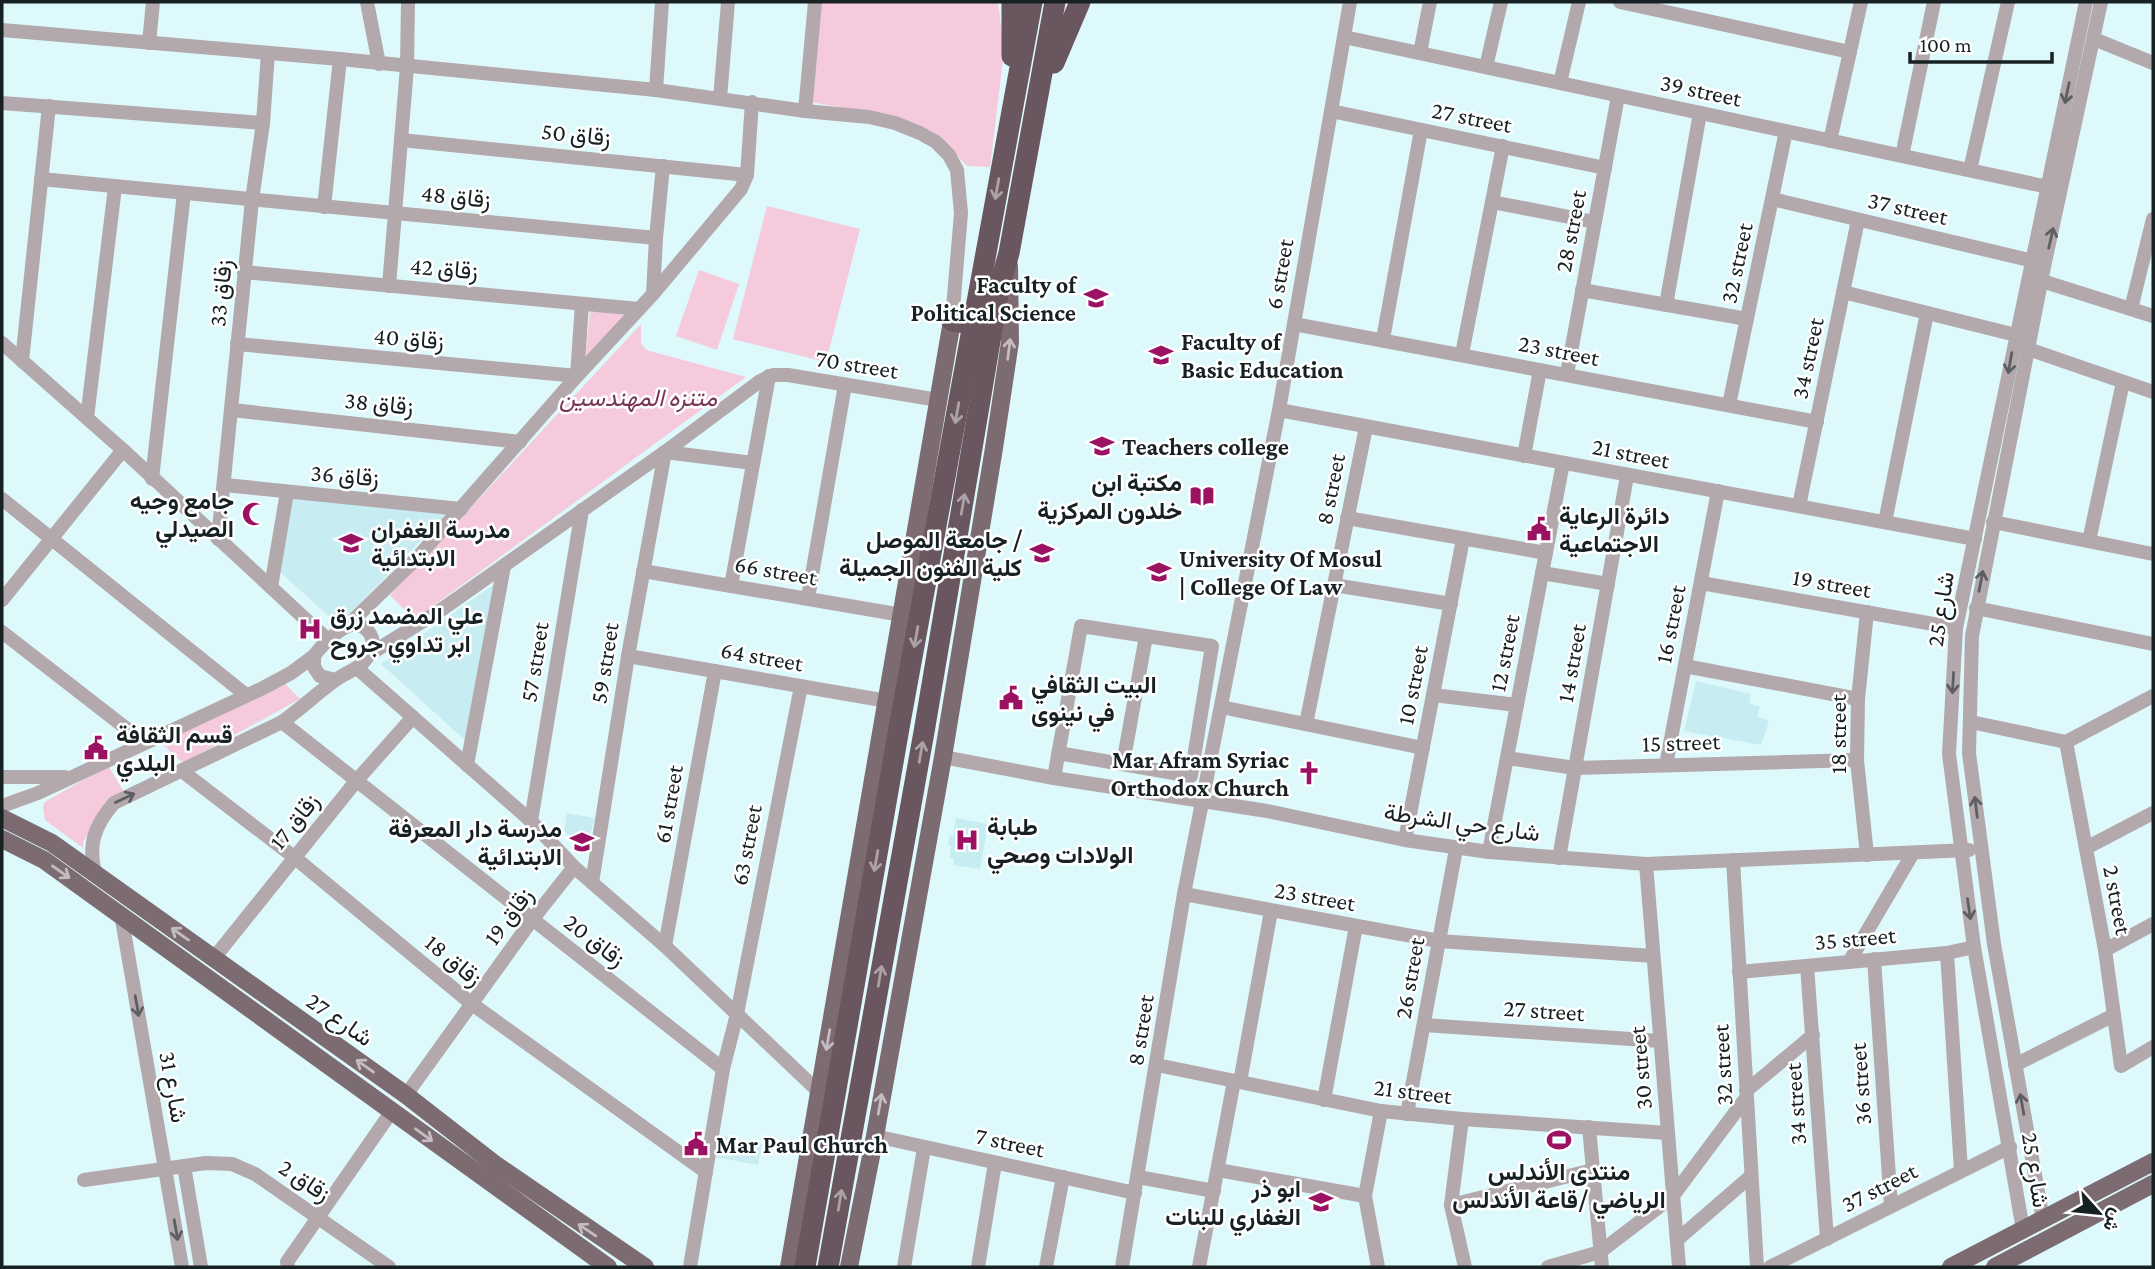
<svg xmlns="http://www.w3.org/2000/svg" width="2155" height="1269" viewBox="0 0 2155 1269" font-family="'Crimson Pro',Vazirmatn,serif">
<rect width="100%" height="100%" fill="#ddf9fc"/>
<!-- built -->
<g fill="#c7ecf1">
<polygon points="290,495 447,514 344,619 332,619 280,572"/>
<polygon points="496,583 466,741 381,664"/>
<polygon points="1696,681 1751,694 1749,703 1760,707 1757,716 1769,721 1761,745 1684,731"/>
<polygon points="567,813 594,818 587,853 564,831"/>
<polygon points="956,818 988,824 980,869 953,865 954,859 949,858 951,846 948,845 950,835 953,835"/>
<polygon points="720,1135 762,1144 758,1165 716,1157"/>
</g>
<!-- green -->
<g fill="#f5cadc">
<polygon points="821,2 998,2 1004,52 990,167 967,166 945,143 897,117 810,102"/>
<polygon points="767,206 860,229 826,362 733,339"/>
<polygon points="699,270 739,284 717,350 676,336"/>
<polygon points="590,311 624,315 585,359"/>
<polygon points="641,324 641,343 646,350 746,377 414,620 390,595"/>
<polygon points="283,682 300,699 183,763 161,743"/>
<polygon points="108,766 124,792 108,801 83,842 83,848 45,820 43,807 45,802"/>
</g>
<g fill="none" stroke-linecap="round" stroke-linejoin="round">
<!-- minor -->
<g stroke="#b3a8ac" stroke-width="14">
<polyline points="367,2 379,64"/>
<polyline points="1620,2 1850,52"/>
<polyline points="2,30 340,59 656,90 805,111 869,117 895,123 920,133 936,142 949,155 957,170 961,213 952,321"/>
<polyline points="1344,37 2048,187"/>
<polyline points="2094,39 2153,63"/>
<polyline points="149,43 153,2"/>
<polyline points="1420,53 1430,2"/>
<polyline points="1486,67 1501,2"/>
<polyline points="1560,83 1579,2"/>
<polyline points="656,90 662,2"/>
<polyline points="720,99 728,2"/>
<polyline points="2,103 263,123"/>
<polyline points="805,111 815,2"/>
<polyline points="1331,111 1605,168"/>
<polyline points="401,140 747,175"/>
<polyline points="1830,141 1861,2"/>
<polyline points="1902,156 1934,2"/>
<polyline points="1970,170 2008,2"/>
<polyline points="41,179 656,238"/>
<polyline points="1772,199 2033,261"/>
<polyline points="1492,202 1595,222"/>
<polyline points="324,207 340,59"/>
<polyline points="244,272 639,309"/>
<polyline points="2042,281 2153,316"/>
<polyline points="389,286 407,67 408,2"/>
<polyline points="1582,290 1747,319"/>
<polyline points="1843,292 2016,335"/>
<polyline points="653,294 656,238 663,166"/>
<polyline points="1666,305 1700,113"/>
<polyline points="2131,309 2153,219"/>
<polyline points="1294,324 1817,422"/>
<polyline points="1383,339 1421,130"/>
<polyline points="2,343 123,450 329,641"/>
<polyline points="237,344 577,376 582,304"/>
<polyline points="2028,349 2153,392"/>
<polyline points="1462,354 1503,146"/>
<polyline points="22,361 49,106"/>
<polyline points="1567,374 1618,96"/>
<polyline points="1729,405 1786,131"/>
<polyline points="232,410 520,442"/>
<polyline points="1279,410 1975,539"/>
<polyline points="87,418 115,187"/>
<polyline points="1524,456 1540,370"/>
<polyline points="152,479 184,193"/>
<polyline points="225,485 461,509"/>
<polyline points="2,499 246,695"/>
<polyline points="1799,506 1858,220"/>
<polyline points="1347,518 1546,553"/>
<polyline points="1885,522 1927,313"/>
<polyline points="1993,522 2153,554"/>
<polyline points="218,539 252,200 263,123 268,53"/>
<polyline points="2089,541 2123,382"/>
<polyline points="643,571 902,615"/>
<polyline points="1542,573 1608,584"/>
<polyline points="1701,583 1956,628"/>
<polyline points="1334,585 1451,604"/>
<polyline points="731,586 769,376"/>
<polyline points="271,587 287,492"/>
<polyline points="808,598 845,385"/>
<polyline points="2,600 123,450"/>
<polyline points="1976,608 2153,644"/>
<polyline points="346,627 417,558 577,376 653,294 741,189 747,175 752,102"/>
<polyline points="2,632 145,743"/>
<polyline points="370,654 441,610 665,452 760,381 773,375 788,375 938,400"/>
<polyline points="628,656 887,701"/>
<polyline points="1685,666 1858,699"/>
<polyline points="358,669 531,821 574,867 665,946 819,1092"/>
<polyline points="1433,695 1517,705"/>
<polyline points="1221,707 1423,748"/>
<polyline points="282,722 723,1069 690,1267"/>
<polyline points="1971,722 2066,742 2153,696"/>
<polyline points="1306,724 1366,427"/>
<polyline points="2066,742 2105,950 2121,1066 2153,1047"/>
<polyline points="943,757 1054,778 1267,811 1405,840 1489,852 1646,864 1969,850"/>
<polyline points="1507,758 1575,768 1857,760"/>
<polyline points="1123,764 1146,636"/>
<polyline points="467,765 504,566"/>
<polyline points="1666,765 1718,491"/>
<polyline points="182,771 294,857 472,1004 706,1172"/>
<polyline points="2,777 65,777"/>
<polyline points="1054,778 1081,626 1212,646 1191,776 1058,753"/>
<polyline points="2,806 38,793 263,688 291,673 314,656"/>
<polyline points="531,821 582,510"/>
<polyline points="1405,840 1463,539"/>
<polyline points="2086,848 2153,813"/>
<polyline points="1489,852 1563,463"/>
<polyline points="1867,855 1857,760 1858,699 1867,612"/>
<polyline points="1559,858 1627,476"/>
<polyline points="1733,860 1757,1267"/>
<polyline points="1646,864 1679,1267"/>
<path d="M96,876C87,846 94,826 114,803L282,722C301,709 318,692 337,679C353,668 359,671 370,653C378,640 367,622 351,625C339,628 321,646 314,656V667L320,676L335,680"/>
<polyline points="592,883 628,656 665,452 753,463"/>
<polyline points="1184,894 1439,941 1653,956"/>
<polyline points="121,914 182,1267"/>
<polyline points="665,946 715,671"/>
<polyline points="2105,950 2153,924"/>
<polyline points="1947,953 1961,1170"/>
<polyline points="214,958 357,780 413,717"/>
<polyline points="1874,959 1891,1206"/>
<polyline points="1849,962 1913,853"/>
<polyline points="1807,966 1827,1239"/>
<polyline points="1739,972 1947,953 1974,947"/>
<polyline points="1424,1025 1660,1041"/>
<polyline points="1157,1065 1381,1111 1462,1119 1668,1133"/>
<polyline points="2015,1065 2114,1015"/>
<polyline points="723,1069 737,1014 801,686"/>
<polyline points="1240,1082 1271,911"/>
<polyline points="1746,1091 1813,1035"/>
<polyline points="406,1095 532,920 574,867"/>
<polyline points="1324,1100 1356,926"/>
<polyline points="1407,1114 1456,849"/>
<polyline points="1462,1119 1451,1205 1465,1267"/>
<polyline points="1589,1127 1602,1267"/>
<polyline points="875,1136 1135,1193"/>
<polyline points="184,1166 201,1267"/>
<polyline points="1218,1170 1365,1196"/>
<polyline points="1138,1177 1214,1191"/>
<polyline points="84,1180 206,1163 232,1164 255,1174 389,1267"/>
<polyline points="1451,1205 1593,1170"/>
<polyline points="2043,1220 1994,944 1969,753 1972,636 2045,262 2101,2"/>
<polyline points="2023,1230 1974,947 1949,754 1956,628 2086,2"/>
<polyline points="1677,1240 1751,1176"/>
<polyline points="288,1267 287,1262 392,1111"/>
<polyline points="904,1267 924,1148"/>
<polyline points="978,1267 995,1163"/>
<polyline points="1046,1267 1063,1177"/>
<polyline points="1122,1267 1184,894 1279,410 1350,2"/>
<polyline points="1199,1267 1234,1081"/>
<polyline points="1378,1267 1365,1196 1381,1111"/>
<polyline points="1548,1267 1600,1252 1672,1197 1746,1098"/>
<polyline points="1770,1267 2010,1147"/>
</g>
<!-- major -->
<g stroke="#7d6b72" stroke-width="18">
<polyline points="2,818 52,843 406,1095 496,1165 645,1267"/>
<polyline points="2,839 44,860 608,1267"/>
<polyline points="789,1267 952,321"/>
<polyline points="849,1267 875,1136 943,757 994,448 1010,342 1009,266"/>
<polyline points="1951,1267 2153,1162"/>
<polyline points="1995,1267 2153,1184"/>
</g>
<!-- highway -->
<g stroke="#6a565e" stroke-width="21">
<polyline points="1012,2 1012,56"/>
<polyline points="1054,63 1080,2"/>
<polyline points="952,321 973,324"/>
<polyline points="805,1267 899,728 1032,2"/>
<polyline points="828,1267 924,732 999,288 1009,253 1055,2"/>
</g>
</g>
<!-- one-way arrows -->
<defs><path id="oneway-shaft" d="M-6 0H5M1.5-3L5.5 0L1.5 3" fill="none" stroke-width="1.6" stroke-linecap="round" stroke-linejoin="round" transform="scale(1.75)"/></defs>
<g stroke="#5d5e61">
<use href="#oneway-shaft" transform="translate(2067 93) rotate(102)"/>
<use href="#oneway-shaft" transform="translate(2051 238) rotate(-77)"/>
<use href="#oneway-shaft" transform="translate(2010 363) rotate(100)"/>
<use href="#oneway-shaft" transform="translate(1981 581) rotate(-79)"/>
<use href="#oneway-shaft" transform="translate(1953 683) rotate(93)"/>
<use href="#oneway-shaft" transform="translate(125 798) rotate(-25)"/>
<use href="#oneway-shaft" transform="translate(1976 807) rotate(-97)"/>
<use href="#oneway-shaft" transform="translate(1969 909) rotate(82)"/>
<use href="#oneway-shaft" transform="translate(137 1006) rotate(80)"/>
<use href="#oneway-shaft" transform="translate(2022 1104) rotate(-100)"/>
<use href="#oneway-shaft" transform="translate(176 1230) rotate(80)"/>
</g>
<g stroke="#ada2a6">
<use href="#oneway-shaft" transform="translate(997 189) rotate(100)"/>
<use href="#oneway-shaft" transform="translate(957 413) rotate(100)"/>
<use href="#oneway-shaft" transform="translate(963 504) rotate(-80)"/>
<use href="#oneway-shaft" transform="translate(916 637) rotate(100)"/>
<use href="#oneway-shaft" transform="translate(921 752) rotate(-80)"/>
<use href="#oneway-shaft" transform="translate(876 861) rotate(100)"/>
<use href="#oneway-shaft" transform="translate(880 976) rotate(-80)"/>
<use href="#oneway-shaft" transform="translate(840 1200) rotate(-80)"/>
</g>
<g stroke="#c4bcc0">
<use href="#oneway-shaft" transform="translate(1009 349) rotate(-83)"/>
<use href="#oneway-shaft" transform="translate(61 872) rotate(35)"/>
<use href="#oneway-shaft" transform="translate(180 934) rotate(-145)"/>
<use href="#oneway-shaft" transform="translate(828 1040) rotate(100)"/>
<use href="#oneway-shaft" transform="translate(365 1066) rotate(-145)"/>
<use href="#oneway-shaft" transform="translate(880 1104) rotate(-80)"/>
<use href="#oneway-shaft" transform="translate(424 1135) rotate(36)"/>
<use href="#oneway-shaft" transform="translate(587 1230) rotate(-146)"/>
</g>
<!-- icons -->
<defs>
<g id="university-bare" transform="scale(1.89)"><path d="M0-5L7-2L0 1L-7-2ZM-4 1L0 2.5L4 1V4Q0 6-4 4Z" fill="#9b1263" stroke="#fff" stroke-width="2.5" paint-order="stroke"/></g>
<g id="library-bare" transform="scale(1.89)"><path d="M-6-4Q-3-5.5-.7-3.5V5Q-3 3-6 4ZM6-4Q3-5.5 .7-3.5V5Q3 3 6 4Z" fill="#9b1263" stroke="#fff" stroke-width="2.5" paint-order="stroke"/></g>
<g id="mosque-bare" transform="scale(1.89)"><path d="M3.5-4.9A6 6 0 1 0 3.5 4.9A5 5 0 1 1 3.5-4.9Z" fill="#9b1263" stroke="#fff" stroke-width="2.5" paint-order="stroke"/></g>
<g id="civic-bare" transform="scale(1.89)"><path d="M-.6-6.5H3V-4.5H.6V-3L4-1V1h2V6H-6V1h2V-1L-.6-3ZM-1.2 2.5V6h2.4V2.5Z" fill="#9b1263" stroke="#fff" stroke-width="2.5" paint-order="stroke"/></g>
<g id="school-bare" transform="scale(1.89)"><path d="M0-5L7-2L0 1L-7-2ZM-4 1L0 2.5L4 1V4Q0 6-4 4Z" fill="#9b1263" stroke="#fff" stroke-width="2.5" paint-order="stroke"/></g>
<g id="hospital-bare" transform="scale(1.89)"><path d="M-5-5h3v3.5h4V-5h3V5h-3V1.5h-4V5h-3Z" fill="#9b1263" stroke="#fff" stroke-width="2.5" paint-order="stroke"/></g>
<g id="church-bare" transform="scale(1.89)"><path d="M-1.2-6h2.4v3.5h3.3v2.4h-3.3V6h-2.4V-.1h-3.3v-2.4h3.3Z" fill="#9b1263" stroke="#fff" stroke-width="2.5" paint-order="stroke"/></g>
<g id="stadium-bare" transform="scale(1.89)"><path d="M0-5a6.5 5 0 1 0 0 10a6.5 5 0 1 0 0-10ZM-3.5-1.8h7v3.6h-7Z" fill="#9b1263" stroke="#fff" stroke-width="2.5" paint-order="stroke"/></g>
</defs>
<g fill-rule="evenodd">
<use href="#university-bare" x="1096" y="298"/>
<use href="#university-bare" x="1161" y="355"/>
<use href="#university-bare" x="1102" y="446"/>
<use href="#library-bare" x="1202" y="496"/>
<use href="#mosque-bare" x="254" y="514"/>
<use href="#civic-bare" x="1539" y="529"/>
<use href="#school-bare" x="351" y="543"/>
<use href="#university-bare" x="1042" y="553"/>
<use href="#university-bare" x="1159" y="572"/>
<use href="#hospital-bare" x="310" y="629"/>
<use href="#civic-bare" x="1011" y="698"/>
<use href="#civic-bare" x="96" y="748"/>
<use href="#church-bare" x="1309" y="773"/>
<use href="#hospital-bare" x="967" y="840"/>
<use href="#school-bare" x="582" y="842"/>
<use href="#stadium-bare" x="1559" y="1140"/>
<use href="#civic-bare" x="696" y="1144"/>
<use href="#school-bare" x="1321" y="1202"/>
</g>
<g text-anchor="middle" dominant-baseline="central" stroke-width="5" stroke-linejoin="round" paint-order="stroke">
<!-- street labels -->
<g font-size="24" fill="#172123" stroke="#fff">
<text transform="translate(1701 90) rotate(12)">39 street</text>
<text transform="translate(1472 117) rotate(11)">27 street</text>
<text transform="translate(576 134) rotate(6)">زقاق 50</text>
<text transform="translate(456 196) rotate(6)">زقاق 48</text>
<text transform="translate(1908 208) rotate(13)">37 street</text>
<text transform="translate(1570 231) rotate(-79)">28 street</text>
<text transform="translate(1736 263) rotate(-78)">32 street</text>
<text transform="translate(444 268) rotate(5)">زقاق 42</text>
<text transform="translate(1279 274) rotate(-80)">6 street</text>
<text transform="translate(220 293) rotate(-84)">زقاق 33</text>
<text transform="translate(409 338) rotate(5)">زقاق 40</text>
<text transform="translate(1559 350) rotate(11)">23 street</text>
<text transform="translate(1807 358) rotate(-78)">34 street</text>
<text transform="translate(857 364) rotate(9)">70 street</text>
<text transform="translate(379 403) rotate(6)">زقاق 38</text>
<text transform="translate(1631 453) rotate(11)">21 street</text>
<text transform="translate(345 475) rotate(5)">زقاق 36</text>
<text transform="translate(1330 489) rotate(-79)">8 street</text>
<text transform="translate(776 570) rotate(10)">66 street</text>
<text transform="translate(1832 583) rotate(10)">19 street</text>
<text transform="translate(1940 609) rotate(-81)">شارع 25</text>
<text transform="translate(1670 624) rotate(-79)">16 street</text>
<text transform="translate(1504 653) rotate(-79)">12 street</text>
<text transform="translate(762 656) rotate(10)">64 street</text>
<text transform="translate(534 662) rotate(-81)">57 street</text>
<text transform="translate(604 663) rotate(-81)">59 street</text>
<text transform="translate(1571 663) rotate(-80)">14 street</text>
<text transform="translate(1412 685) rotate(-79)">10 street</text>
<text transform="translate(1837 734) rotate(-90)">18 street</text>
<text transform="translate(1681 742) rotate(-2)">15 street</text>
<text transform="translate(668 804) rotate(-80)">61 street</text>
<text transform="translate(294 821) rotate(-51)">زقاق 17</text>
<text transform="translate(1462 822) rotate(8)">شارع حي الشرطة</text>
<text transform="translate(746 845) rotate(-79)">63 street</text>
<text transform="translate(1315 896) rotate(10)">23 street</text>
<text transform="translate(2118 900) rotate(79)">2 street</text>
<text transform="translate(508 916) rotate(-53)">زقاق 19</text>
<text transform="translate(1855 938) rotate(-5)">35 street</text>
<text transform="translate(595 940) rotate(38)">زقاق 20</text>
<text transform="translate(454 960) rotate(40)">زقاق 18</text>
<text transform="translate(1409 978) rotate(-80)">26 street</text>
<text transform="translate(1544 1010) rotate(4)">27 street</text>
<text transform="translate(340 1019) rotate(35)">شارع 27</text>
<text transform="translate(1140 1030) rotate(-81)">8 street</text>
<text transform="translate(1722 1065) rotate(-93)">32 street</text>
<text transform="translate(1640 1068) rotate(-95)">30 street</text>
<text transform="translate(1860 1084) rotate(-94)">36 street</text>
<text transform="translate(174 1087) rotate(80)">شارع 31</text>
<text transform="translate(1413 1091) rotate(7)">21 street</text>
<text transform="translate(1795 1104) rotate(-94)">34 street</text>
<text transform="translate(1010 1142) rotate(12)">7 street</text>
<text transform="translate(2036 1170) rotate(81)">شارع 25</text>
<text transform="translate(305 1180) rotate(34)">زقاق 2</text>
<text transform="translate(1879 1187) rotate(-27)">37 street</text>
</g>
<!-- poi labels -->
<g font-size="24" font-weight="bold" fill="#172123" stroke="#fff" text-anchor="start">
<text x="1076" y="284" text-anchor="end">Faculty of<tspan x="1076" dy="28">Political Science</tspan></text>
<text x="1181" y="341">Faculty of<tspan x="1181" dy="28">Basic Education</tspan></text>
<text x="1122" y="446">Teachers college</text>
<text x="1182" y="482" text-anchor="end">مكتبة ابن<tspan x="1182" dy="28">خلدون المركزية</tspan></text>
<text x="234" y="500" text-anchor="end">جامع وجيه<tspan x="234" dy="28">الصيدلي</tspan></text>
<text x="1559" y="515">دائرة الرعاية<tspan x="1559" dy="28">الاجتماعية</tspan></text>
<text x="371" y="529">مدرسة الغفران<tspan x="371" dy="28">الابتدائية</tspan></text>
<text x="1022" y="539" text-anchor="end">جامعة الموصل /<tspan x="1022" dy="28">كلية الفنون الجميلة</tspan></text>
<text x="1179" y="558">University Of Mosul<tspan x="1179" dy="28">| College Of Law</tspan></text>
<text x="330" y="615">علي المضمد زرق<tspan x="330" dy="28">ابر تداوي جروح</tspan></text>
<text x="1031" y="684">البيت الثقافي<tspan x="1031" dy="28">في نينوى</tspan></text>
<text x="116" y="734">قسم الثقافة<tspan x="116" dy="28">البلدي</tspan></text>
<text x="1289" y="759" text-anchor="end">Mar Afram Syriac<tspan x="1289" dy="28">Orthodox Church</tspan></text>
<text x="987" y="826">طبابة<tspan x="987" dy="28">الولادات وصحي</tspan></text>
<text x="562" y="828" text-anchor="end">مدرسة دار المعرفة<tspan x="562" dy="28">الابتدائية</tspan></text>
<text x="716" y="1144">Mar Paul Church</text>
<text x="1559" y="1171" text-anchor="middle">منتدى الأندلس<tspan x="1559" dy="28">الرياضي /قاعة الأندلس</tspan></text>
<text x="1301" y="1188" text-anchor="end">ابو ذر<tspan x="1301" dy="28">الغفاري للبنات</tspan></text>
</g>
<!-- park labels -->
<g font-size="24" font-style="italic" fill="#773555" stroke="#fff">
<text x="638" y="397">متنزه المهندسين</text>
</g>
</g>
<!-- border -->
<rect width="2155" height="1269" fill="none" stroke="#172123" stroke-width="7"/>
<!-- north arrow -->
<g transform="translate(2099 1213) rotate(117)" stroke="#ffffff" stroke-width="5" paint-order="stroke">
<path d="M0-5L12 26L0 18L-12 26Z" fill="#172123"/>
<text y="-10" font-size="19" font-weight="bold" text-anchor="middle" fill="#172123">ش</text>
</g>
<!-- scale -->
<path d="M1910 52v10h142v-10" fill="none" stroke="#172123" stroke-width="3.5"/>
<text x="1920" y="52" font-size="21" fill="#172123" stroke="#ffffff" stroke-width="5" paint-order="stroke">100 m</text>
</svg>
